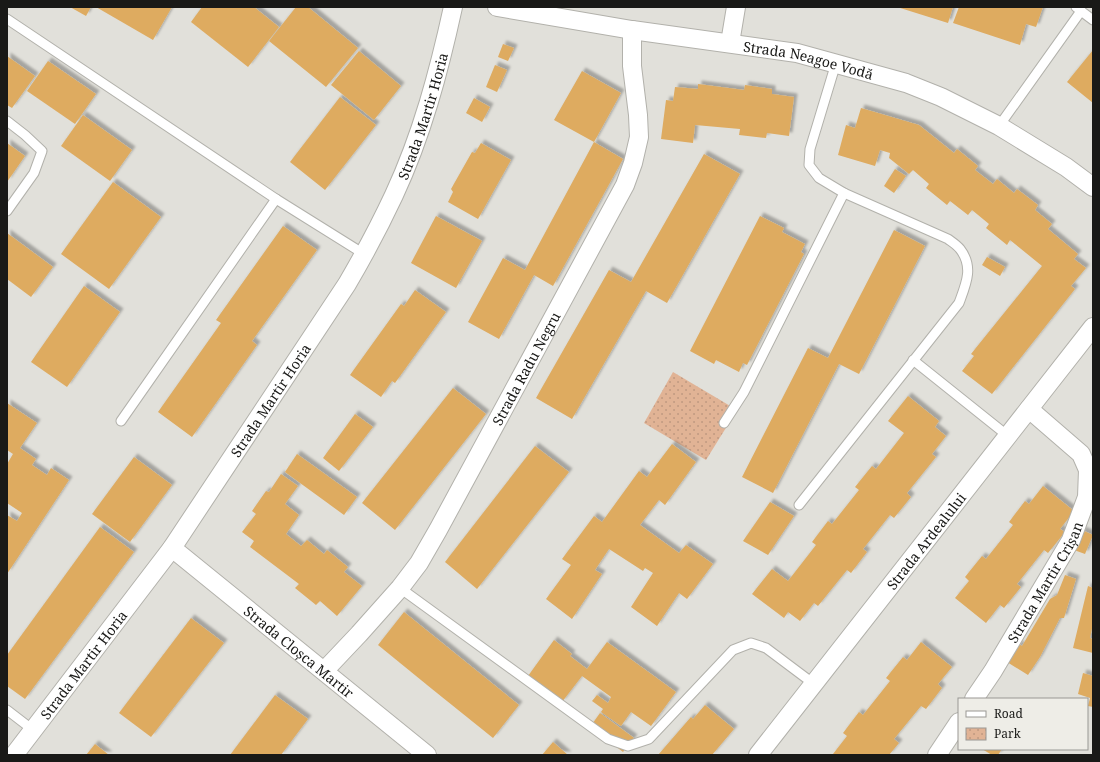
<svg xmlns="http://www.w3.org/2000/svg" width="1100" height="762" viewBox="0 0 1100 762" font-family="'Noto Serif',serif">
<defs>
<pattern id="park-dots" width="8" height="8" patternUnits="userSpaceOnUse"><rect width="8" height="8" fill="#e1b395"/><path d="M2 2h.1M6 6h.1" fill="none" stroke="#c09980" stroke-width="1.8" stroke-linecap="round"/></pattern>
<filter id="shadow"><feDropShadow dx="3.5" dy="-3.5" stdDeviation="1" flood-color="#0004"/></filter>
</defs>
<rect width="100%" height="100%" fill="#e1e0da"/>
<!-- park -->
<polygon fill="url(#park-dots)" points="673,372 737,410 706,460 644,423"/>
<!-- building -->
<g fill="#deab60" filter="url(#shadow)">
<polygon points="70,7 91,7 86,16"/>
<polygon points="96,7 172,7 153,40"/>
<polygon points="202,7 254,7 279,27 248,67 191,22"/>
<polygon points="296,7 308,7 358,48 326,87 269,41"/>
<polygon points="897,7 953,7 948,23"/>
<polygon points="959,7 1043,7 1036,27 1026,24 1020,45 953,23"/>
<polygon points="503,44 514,48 508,61 498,57"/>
<polygon points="1093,50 1093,103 1067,82"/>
<polygon points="359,51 401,86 374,120 331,85"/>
<polygon points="7,56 35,76 12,108 7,105"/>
<polygon points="48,61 96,94 75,124 27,91"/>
<polygon points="495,65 507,70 497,92 486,87"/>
<polygon points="582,71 621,93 594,142 623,159 553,286 534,275 499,339 468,322 503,258 525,270 594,142 554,120"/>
<polygon points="698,84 744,90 745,85 772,89 772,94 794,97 789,136 767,133 766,138 739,135 740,129 695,125 693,143 661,139 666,100 673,101 675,87 698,89"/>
<polygon points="340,97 376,125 325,190 290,162"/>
<polygon points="474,98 490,107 482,122 466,113"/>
<polygon points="861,108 919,125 954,153 957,149 978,166 975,170 993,184 997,179 1014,193 1017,189 1038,205 1035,210 1052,224 1048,229 1078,254 1074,259 1086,268 1071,286 1075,289 992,394 962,371 974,356 971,354 1042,266 1010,240 1007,245 986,228 989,224 972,210 968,215 950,201 947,205 926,188 929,184 913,170 909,174 889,158 890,153 880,150 875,166 838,155 846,125 855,128"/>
<polygon points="83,115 132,150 110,181 61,146"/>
<polygon points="7,143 25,156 7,182"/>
<polygon points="481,143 511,160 478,219 448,202 453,192 451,189 472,152 475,153"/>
<polygon points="704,154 740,174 667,303 646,291 572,419 536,398 609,270 631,282"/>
<polygon points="895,169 906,176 894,193 884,186"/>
<polygon points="113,182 161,217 109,289 61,254"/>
<polygon points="436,216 482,241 456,288 411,263"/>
<polygon points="760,216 784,228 782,232 805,244 801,252 804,254 747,365 743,363 739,372 716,360 714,364 690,351"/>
<polygon points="283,226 317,250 252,341 257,345 192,437 158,412 221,323 216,320"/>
<polygon points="894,230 925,246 859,374 839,364 773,493 742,477 808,348 828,358"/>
<polygon points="7,233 53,267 31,297 7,279"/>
<polygon points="987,257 1005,267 1000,276 982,265"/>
<polygon points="84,286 120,312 67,387 31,362"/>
<polygon points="415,290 446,312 395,383 392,381 381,397 350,375 401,304 404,306"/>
<polygon points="453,388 486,414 395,530 362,503"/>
<polygon points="908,396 939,421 935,427 946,436 932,454 936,457 907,493 911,497 894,518 890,515 863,549 867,552 851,573 847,570 818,606 814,603 800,621 788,612 784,618 752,594 772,569 788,581 816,545 812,542 828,521 832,524 859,490 855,487 872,466 876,469 904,433 888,421"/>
<polygon points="7,403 37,423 20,448 36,459 32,465 47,475 51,468 69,480 7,574 7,515 17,521 22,513 7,503 7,464 13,454 7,450"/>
<polygon points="355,414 373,427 339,471 323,458"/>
<polygon points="672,444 696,462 665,505 659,500 640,525 679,553 686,545 713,564 687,599 679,593 657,626 631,607 653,573 645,568 643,571 609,549 595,570 602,574 572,619 546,599 571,565 562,559 594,516 602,522 639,471 647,477"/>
<polygon points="535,446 569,472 477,589 445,562"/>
<polygon points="297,454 357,497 344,515 285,472"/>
<polygon points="134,457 172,485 130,542 92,514"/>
<polygon points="281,474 298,486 285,504 299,515 286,534 301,546 307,540 324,554 327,550 348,567 344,572 362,586 337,616 320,601 316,605 295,588 299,584 250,547 254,541 242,532 256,514 252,511 266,491 269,492"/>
<polygon points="1043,486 1074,511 1060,529 1065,532 1048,553 1044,550 1017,584 1021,587 1004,608 1000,605 986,623 955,598 969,581 965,577 982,556 986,559 1013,525 1009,522 1025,501 1029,504"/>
<polygon points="770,502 794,516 768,555 743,541"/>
<polygon points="100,527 134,552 25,699 7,686 7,655"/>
<polygon points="1082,530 1093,535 1085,554 1074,550"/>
<polygon points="1065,575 1076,579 1064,618 1060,618 1040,657 1028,675 1007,662 1019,644 1022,646 1050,599 1057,595"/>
<polygon points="1088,586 1093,588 1093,624 1090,638 1093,639 1093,653 1073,648"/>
<polygon points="404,612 519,705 493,738 432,689 378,645"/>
<polygon points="191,618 224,643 151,737 119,713"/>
<polygon points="554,640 572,654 570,656 587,669 607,642 676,692 651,726 631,712 621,726 601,712 603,709 592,701 597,695 608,703 611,697 582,676 562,702 528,676"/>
<polygon points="921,642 952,667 938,684 942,688 926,709 921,706 894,739 899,743 889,755 834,755 833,754 847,736 843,733 859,712 863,715 890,681 886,678 903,657 907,660"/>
<polygon points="1083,673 1093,676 1093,707 1088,706 1090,698 1078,694"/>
<polygon points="275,695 308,719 281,755 230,755"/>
<polygon points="705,705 734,729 712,755 658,755 691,717 693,719"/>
<polygon points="600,713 634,738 623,752 590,727"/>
<polygon points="553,742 568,755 542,755"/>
<polygon points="95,744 109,755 86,755"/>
<polygon points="982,749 1002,749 998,755 992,755"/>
</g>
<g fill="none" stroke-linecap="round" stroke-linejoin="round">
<!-- lane casing -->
<g stroke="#b2b1ab" stroke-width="11">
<g id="lane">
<polyline points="1081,11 1093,20"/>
<polyline points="7,19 276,199 364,254"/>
<polyline points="7,121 25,135 42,151 34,173 7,211"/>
<polyline points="999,126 1081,11 1076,7"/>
<polyline points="913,360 1008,436"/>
<polyline points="121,421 276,199"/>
<polyline points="724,423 744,392 844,193"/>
<path d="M799,505L959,303C966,284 974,267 960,249C957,245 952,242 948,239L844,193L819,178L809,165L810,149L836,63"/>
<polyline points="400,588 608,739 628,746 649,739 733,650 751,643 766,648 814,684"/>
<polyline points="7,710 33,730"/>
</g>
</g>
<!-- street casing -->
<g stroke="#b2b1ab" stroke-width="20">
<g id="street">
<path id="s1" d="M497,7L632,30L797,53L906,83L941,97L999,126L1066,167L1093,187"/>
<polyline points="730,43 736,7"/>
<path id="s2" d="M172,548L427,755"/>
<path id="s3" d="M324,671L359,634L400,588L419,563L438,530L625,185L633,163L639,137L638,115L632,66V30"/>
<path id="s4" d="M974,699L993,671L1071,540L1087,497L1088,470L1081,454L1029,409"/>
<path id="s5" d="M14,755L172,548L347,284C364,255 380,225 394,195C422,135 439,71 453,7"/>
<path id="s6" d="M758,755L1093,327"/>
<polyline points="937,755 959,722"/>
</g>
</g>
<!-- lane -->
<use href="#lane" stroke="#fff" stroke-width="9"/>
<!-- street -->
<use href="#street" stroke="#fff" stroke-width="18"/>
</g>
<g text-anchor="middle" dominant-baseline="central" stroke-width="3" stroke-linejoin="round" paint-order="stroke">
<!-- street labels -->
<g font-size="14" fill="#191917" stroke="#eeede7">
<text stroke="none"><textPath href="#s1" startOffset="316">Strada Neagoe Vodă</textPath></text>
<text stroke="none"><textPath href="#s5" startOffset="762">Strada Martir Horia</textPath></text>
<text stroke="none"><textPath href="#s3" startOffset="366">Strada Radu Negru</textPath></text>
<text stroke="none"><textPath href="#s5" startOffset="438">Strada Martir Horia</textPath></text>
<text stroke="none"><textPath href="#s6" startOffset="272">Strada Ardealului</textPath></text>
<text stroke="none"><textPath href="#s4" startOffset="137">Strada Martir Crișan</textPath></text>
<text stroke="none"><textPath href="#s2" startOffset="164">Strada Cloșca Martir</textPath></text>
<text stroke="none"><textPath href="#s5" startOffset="114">Strada Martir Horia</textPath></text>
</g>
</g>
<!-- border -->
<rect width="1100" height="762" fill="none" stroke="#191917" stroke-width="16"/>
<!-- legend -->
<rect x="958" y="698" width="130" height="52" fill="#eeede7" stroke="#999894"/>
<rect x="966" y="711" width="20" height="6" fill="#ffffff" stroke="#999894"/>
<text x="994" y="718" font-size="12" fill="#191917">Road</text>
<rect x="966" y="728" width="20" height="12" fill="url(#park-dots)" stroke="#999894"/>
<text x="994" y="738" font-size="12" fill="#191917">Park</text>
</svg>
